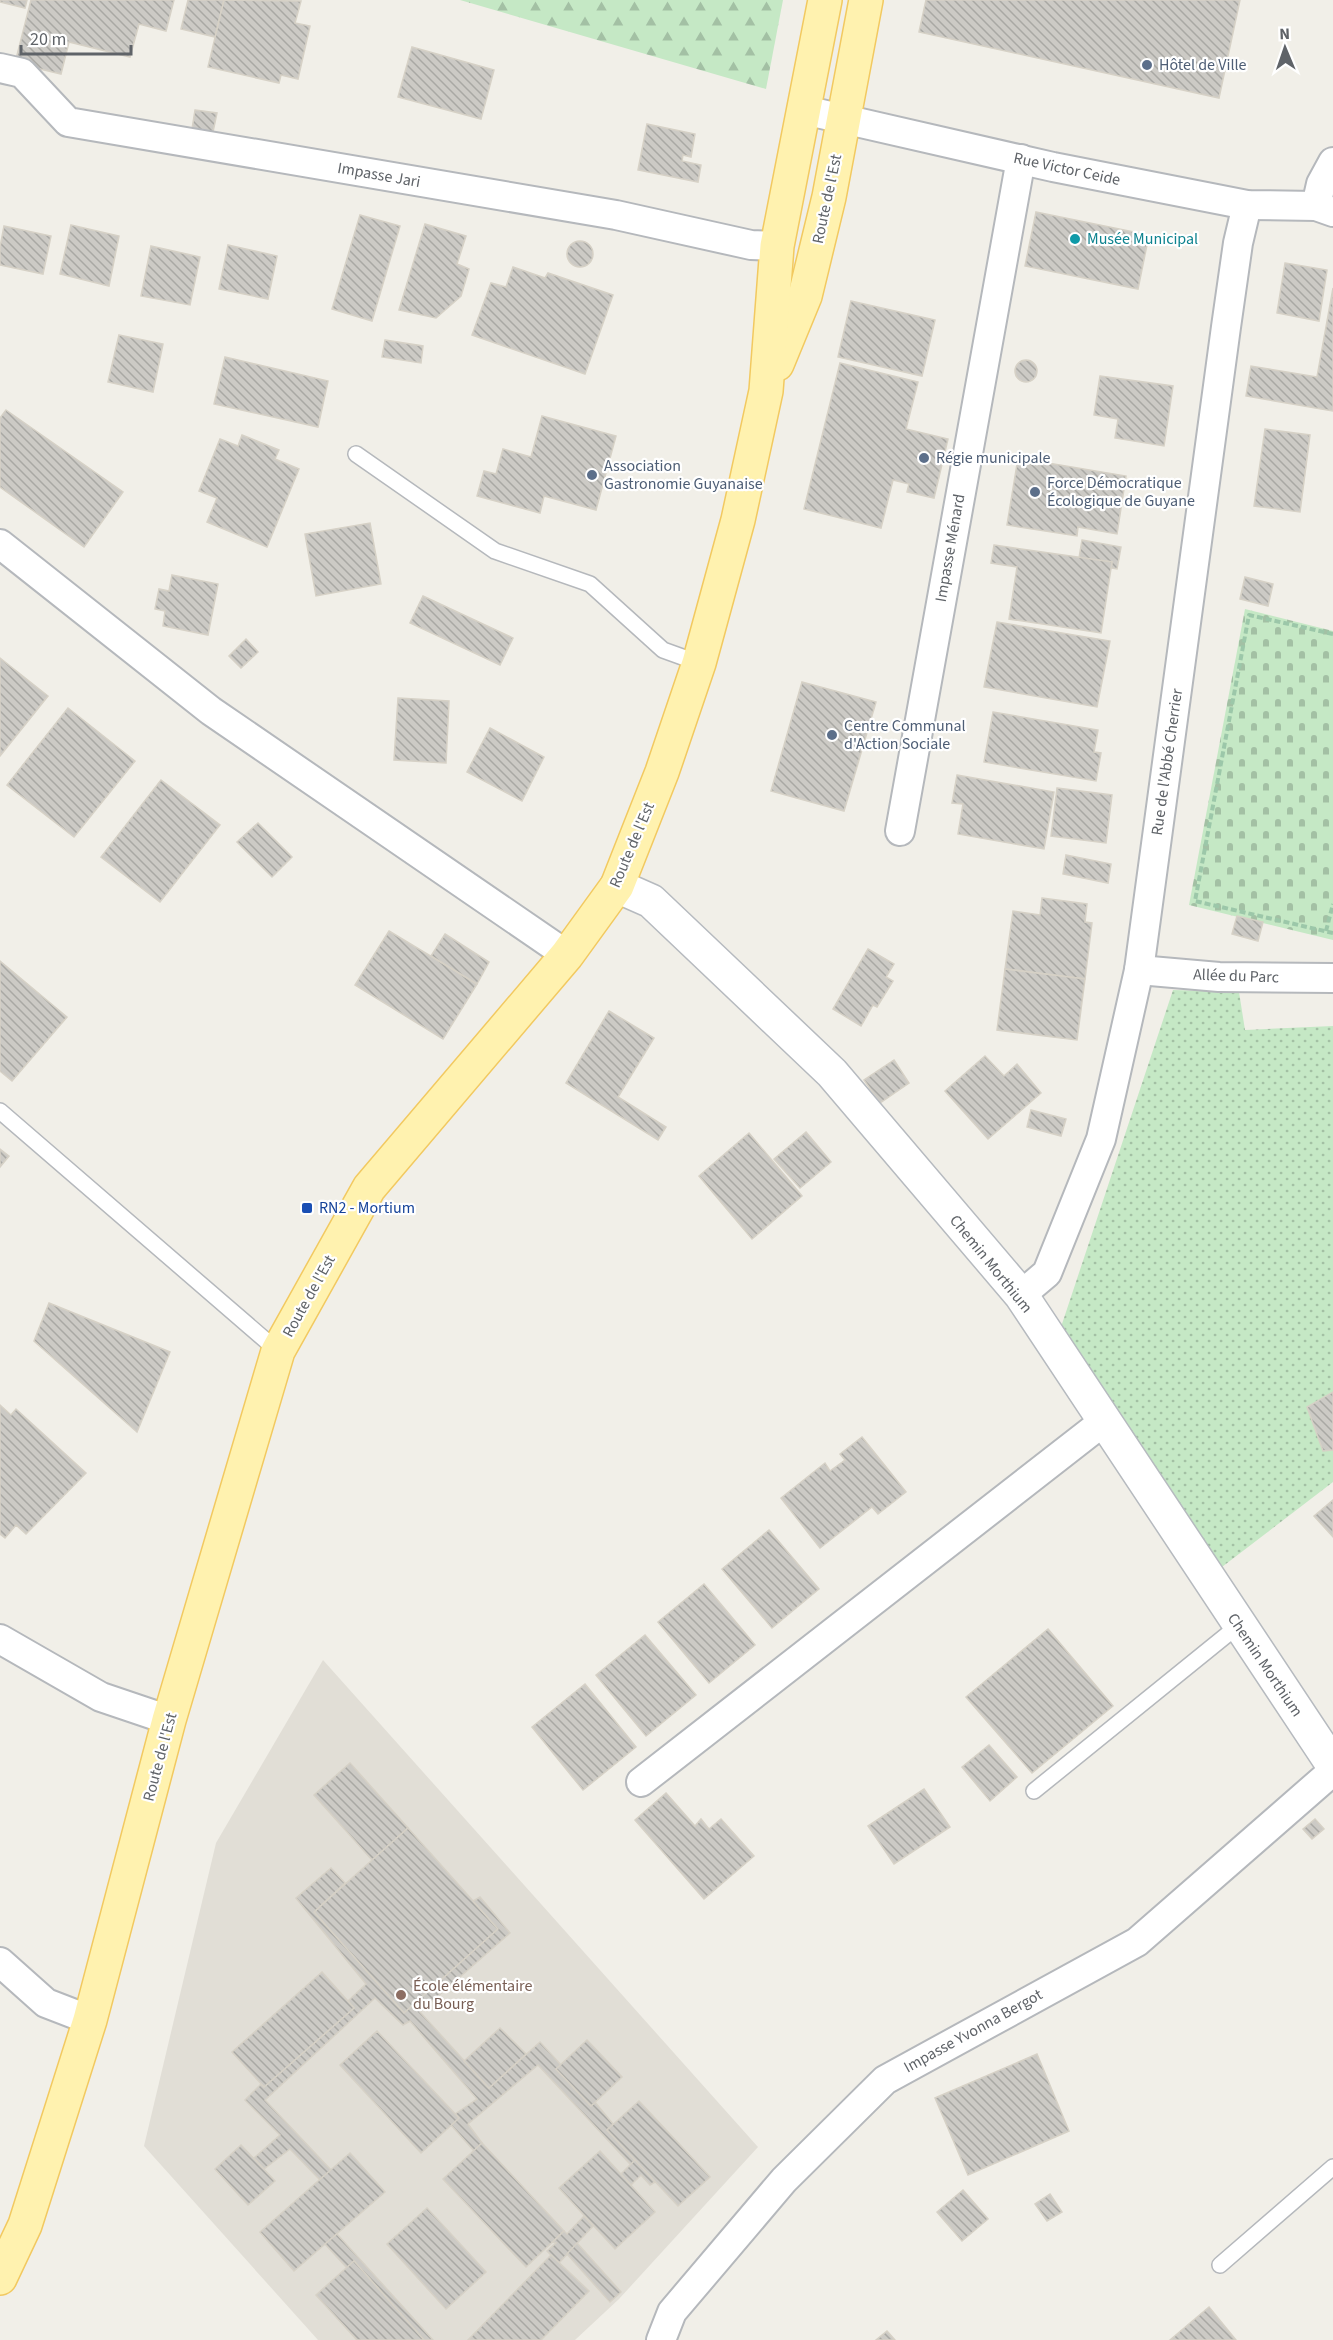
<svg xmlns="http://www.w3.org/2000/svg" width="1333" height="2340" viewBox="0 0 1333 2340" font-family="'Source Sans 3',sans-serif">
<defs>
<pattern id="forest-firs" width="22" height="20" patternUnits="userSpaceOnUse" patternTransform="scale(1.5)"><rect width="22" height="20" fill="#c5e8c5"/><path d="M5 1l3.5 6h-7zM16 11l3.5 6h-7z" fill="#a3c0a4"/></pattern>
<pattern id="cemetery-stones" width="16" height="16" patternUnits="userSpaceOnUse" patternTransform="scale(1.5)"><rect width="16" height="16" fill="#c5e8c5"/><path d="M2 7V4a2 2 0 0 1 4 0v3zM10 15v-3a2 2 0 0 1 4 0v3z" fill="#a3c0a4"/></pattern>
<pattern id="park-dots" width="8" height="8" patternUnits="userSpaceOnUse" patternTransform="scale(1.5)"><rect width="8" height="8" fill="#c5e8c5"/><path d="M2 2h.1M6 6h.1" fill="none" stroke="#a3c0a4" stroke-width="1.8" stroke-linecap="round"/></pattern>
<pattern id="building-back-hatch" width="6" height="6" patternUnits="userSpaceOnUse" patternTransform="scale(1.5)"><rect width="6" height="6" fill="#cccac5"/><path d="M-1 5l2 2M0 0l6 6M5-1l2 2" fill="none" stroke="#a9a8a4"/></pattern>
</defs>
<rect width="100%" height="100%" fill="#f1efe8"/>
<!-- education -->
<polygon fill="#e1ded6" points="323,1660 758,2147 619,2299 575,2340 318,2340 144,2146 216,1843"/>
<!-- forest -->
<polygon fill="url(#forest-firs)" points="460,0 783,0 766,89"/>
<!-- cemetery -->
<polygon fill="url(#cemetery-stones)" points="1245,609 1333,631 1333,940 1189,905"/>
<!-- park -->
<polygon fill="url(#park-dots)" points="1173,990 1239,992 1245,1030 1333,1026 1333,1482 1218,1570 1061,1327"/>
<!-- building -->
<g fill="url(#building-back-hatch)" stroke="#d6d1c6" stroke-width="1.5">
<polygon points="0,0 27,0 25,8 0,2"/>
<polygon points="31,0 174,0 166,31 139,24 130,57 69,42 61,74 15,63"/>
<polygon points="188,0 224,0 215,37 181,29"/>
<polygon points="224,0 301,1 295,23 310,26 298,79 281,75 279,83 208,67"/>
<polygon points="926,0 1240,0 1219,98 919,32"/>
<polygon points="412,47 494,70 481,119 398,97"/>
<polygon points="195,110 217,113 213,132 192,129"/>
<polygon points="647,124 695,134 691,157 683,155 682,161 701,165 698,182 638,170"/>
<polygon points="1036,212 1149,235 1138,289 1025,266"/>
<polygon points="360,215 400,226 372,321 332,309"/>
<polygon points="425,224 466,236 457,264 469,269 461,296 436,318 399,310"/>
<polygon points="71,225 119,236 109,286 60,274"/>
<polygon points="4,226 51,236 43,274 0,265 0,247"/>
<circle cx="580" cy="254" r="13"/>
<polygon points="228,245 277,256 268,299 219,289"/>
<polygon points="151,246 200,257 190,305 141,296"/>
<polygon points="1285,263 1327,270 1319,321 1277,313"/>
<polygon points="513,267 545,278 548,273 613,295 585,374 472,335 491,283 506,287"/>
<polygon points="1333,288 1333,411 1246,396 1251,366 1317,377"/>
<polygon points="851,301 935,320 922,376 838,357"/>
<polygon points="119,335 163,344 153,392 108,382"/>
<polygon points="385,340 423,346 421,363 382,357"/>
<polygon points="225,357 328,381 318,427 214,404"/>
<circle cx="1026" cy="371" r="11"/>
<polygon points="840,363 918,382 906,429 948,439 934,498 907,492 909,484 893,480 881,528 804,509"/>
<polygon points="1100,376 1173,386 1164,446 1115,438 1118,419 1094,415"/>
<polygon points="6,410 123,492 84,547 0,487 0,418"/>
<polygon points="542,416 616,436 596,510 544,496 540,513 477,496 484,471 496,474 503,449 531,457"/>
<polygon points="1265,429 1310,435 1300,512 1254,506"/>
<polygon points="242,435 279,450 275,459 299,469 267,547 207,522 217,498 199,491 220,439 238,446"/>
<polygon points="1018,458 1126,476 1117,534 1078,527 1077,536 1007,525"/>
<polygon points="370,523 381,584 316,596 305,534"/>
<polygon points="1082,540 1121,547 1117,569 1111,568 1112,562 1079,558"/>
<polygon points="994,545 1112,562 1101,633 1009,619 1017,567 991,563"/>
<polygon points="172,575 218,584 208,635 163,626 165,611 155,609 159,589 169,591"/>
<polygon points="1245,577 1273,584 1268,606 1240,599"/>
<polygon points="423,596 513,638 500,665 410,623"/>
<polygon points="997,622 1110,641 1097,707 984,687"/>
<polygon points="246,639 258,652 241,668 229,656"/>
<polygon points="0,658 48,696 0,756"/>
<polygon points="802,682 876,702 844,811 771,791"/>
<polygon points="398,698 449,701 446,763 394,760"/>
<polygon points="68,708 135,761 74,837 7,785"/>
<polygon points="993,712 1098,730 1094,752 1101,753 1096,781 984,762"/>
<polygon points="490,728 544,757 522,801 467,772"/>
<polygon points="957,775 1054,792 1044,849 958,834 963,804 952,803"/>
<polygon points="161,780 220,825 160,902 101,857"/>
<polygon points="1057,788 1112,795 1106,843 1051,836"/>
<polygon points="258,823 292,857 272,877 237,842"/>
<polygon points="1066,855 1111,864 1108,883 1063,874"/>
<polygon points="1042,898 1087,904 1085,922 1092,923 1085,979 1005,969 1013,911 1040,915"/>
<polygon points="1237,916 1263,922 1258,941 1232,934"/>
<polygon points="389,931 477,984 443,1039 355,985"/>
<polygon points="445,934 489,962 477,984 431,956"/>
<polygon points="868,949 894,964 886,977 893,981 877,1007 873,1005 861,1026 833,1009"/>
<polygon points="0,961 67,1017 12,1081 0,1071"/>
<polygon points="1005,969 1085,979 1077,1040 997,1030"/>
<polygon points="609,1011 654,1038 618,1097 666,1127 658,1140 566,1083"/>
<polygon points="985,1056 1004,1076 1017,1064 1041,1093 988,1139 945,1091"/>
<polygon points="894,1060 909,1083 880,1103 864,1080"/>
<polygon points="1031,1110 1066,1119 1061,1136 1027,1127"/>
<polygon points="806,1132 831,1162 800,1188 774,1159"/>
<polygon points="749,1133 802,1196 752,1239 699,1176"/>
<polygon points="0,1149 9,1156 0,1167"/>
<polygon points="49,1303 170,1352 137,1432 34,1341"/>
<polygon points="1333,1392 1333,1450 1323,1451 1307,1407"/>
<polygon points="0,1405 11,1415 16,1409 86,1473 26,1534 16,1525 5,1538 0,1534"/>
<polygon points="862,1437 906,1492 878,1514 872,1507 820,1548 781,1498 825,1463 830,1471 845,1460 840,1454"/>
<polygon points="1333,1500 1333,1537 1314,1516"/>
<polygon points="769,1530 819,1589 772,1628 722,1569"/>
<polygon points="704,1584 755,1645 709,1683 658,1622"/>
<polygon points="1048,1629 1113,1706 1032,1773 966,1697"/>
<polygon points="645,1635 696,1695 646,1736 596,1675"/>
<polygon points="585,1684 636,1747 583,1790 532,1727"/>
<polygon points="989,1745 1017,1777 990,1801 962,1767"/>
<polygon points="350,1763 408,1828 372,1860 314,1795"/>
<polygon points="924,1789 950,1827 894,1864 868,1826"/>
<polygon points="666,1793 695,1826 701,1819 709,1829 721,1819 754,1856 704,1899 635,1820"/>
<polygon points="1315,1819 1324,1829 1312,1839 1303,1829"/>
<polygon points="408,1828 498,1929 404,2013 314,1912"/>
<polygon points="331,1868 345,1883 314,1912 404,2013 498,1929 473,1901 480,1897 510,1933 420,2012 489,2088 540,2042 561,2065 556,2069 591,2106 595,2102 613,2124 607,2130 635,2160 631,2165 538,2065 468,2124 482,2143 474,2151 451,2125 459,2118 455,2114 477,2099 410,2021 403,2025 375,1998 265,2100 331,2170 320,2180 290,2149 264,2169 254,2158 280,2135 245,2100 261,2084 264,2087 354,2008 348,2001 366,1984 296,1898"/>
<polygon points="322,1972 354,2008 264,2087 232,2052"/>
<polygon points="500,2028 526,2054 489,2088 464,2061"/>
<polygon points="377,2031 459,2118 421,2153 340,2065"/>
<polygon points="587,2040 622,2077 591,2106 556,2069"/>
<polygon points="1037,2054 1069,2131 968,2175 935,2098"/>
<polygon points="639,2101 710,2177 678,2206 607,2130"/>
<polygon points="482,2143 564,2231 526,2267 443,2179"/>
<polygon points="241,2145 275,2181 248,2205 215,2169"/>
<polygon points="600,2151 655,2212 615,2249 559,2188"/>
<polygon points="350,2153 385,2192 294,2271 260,2232"/>
<polygon points="635,2160 655,2182 650,2185 641,2175 631,2185 621,2174"/>
<polygon points="963,2190 988,2219 962,2241 937,2212"/>
<polygon points="1050,2194 1062,2212 1047,2221 1035,2204"/>
<polygon points="427,2208 486,2272 446,2309 387,2244"/>
<polygon points="584,2216 593,2226 559,2263 547,2251 556,2243 553,2242 564,2231 567,2234"/>
<polygon points="337,2234 433,2340 424,2340 354,2261 347,2268 325,2244"/>
<polygon points="577,2243 621,2292 610,2302 567,2254"/>
<polygon points="551,2255 589,2291 541,2340 468,2340"/>
<polygon points="354,2261 424,2340 357,2340 316,2295"/>
<polygon points="1209,2307 1236,2340 1170,2340"/>
<polygon points="887,2331 895,2340 876,2340"/>
</g>
<g fill="none" stroke-linecap="round" stroke-linejoin="round">
<!-- lane casing -->
<g stroke="#b5b8bc" stroke-width="18">
<g id="lane">
<polyline points="356,454 495,551 590,584 663,650 699,663"/>
<polyline points="0,1111 278,1351"/>
<polyline points="1034,1791 1239,1625"/>
<polyline points="1220,2265 1333,2167"/>
</g>
</g>
<!-- street casing -->
<g stroke="#b5b8bc" stroke-width="32">
<g id="street">
<polyline points="0,68 22,73 68,122 616,215 751,245 777,246"/>
<polyline points="804,110 1053,167 1247,205 1316,206 1333,212"/>
<polyline points="1316,206 1321,184 1333,162"/>
<polyline points="0,544 211,711 567,955"/>
<polyline points="900,831 1021,159"/>
<polyline points="1139,970 1219,977 1333,978"/>
<polyline points="1021,1295 1047,1273 1101,1139 1139,970 1226,327 1238,243 1247,205"/>
<polyline points="0,1639 101,1697 169,1720"/>
<polyline points="641,1782 1103,1422"/>
<polyline points="0,1962 46,2003 90,2020"/>
<polyline points="661,2340 672,2312 784,2180 885,2080 1137,1942 1333,1771"/>
</g>
</g>
<!-- secondary casing -->
<g stroke="#b6babf" stroke-width="36">
<polyline id="secondary" points="617,886 651,901 832,1073 1021,1295 1333,1765"/>
</g>
<!-- primary casing -->
<g stroke="#f2c960" stroke-width="36">
<g id="primary">
<polyline points="777,364 805,296 829,197 866,0"/>
<polyline points="0,2278 25,2225 90,2020 169,1720 278,1351 369,1188 567,955 617,886 662,772 699,663 738,520 766,391 777,246 825,0"/>
</g>
</g>
<!-- path -->
<g stroke="#9cc7a9" stroke-width="4" stroke-dasharray="6 3" stroke-linecap="butt">
<polyline points="1333,634 1249,615 1195,901 1333,933"/>
<polyline points="1326,931 1333,904"/>
</g>
<!-- lane -->
<use href="#lane" stroke="#fff" stroke-width="15"/>
<!-- street -->
<use href="#street" stroke="#fff" stroke-width="28"/>
<!-- secondary -->
<use href="#secondary" stroke="#fff" stroke-width="33"/>
<!-- primary -->
<use href="#primary" stroke="#fff2af" stroke-width="33"/>
</g>
<!-- markers -->
<g fill="#5c6f8a" stroke="#fff" stroke-width="2">
<circle cx="1147" cy="65" r="6"/>
<circle cx="924" cy="458" r="6"/>
<circle cx="592" cy="475" r="6"/>
<circle cx="1035" cy="492" r="6"/>
<circle cx="832" cy="735" r="6"/>
</g>
<circle fill="#0f9aa8" stroke="#fff" stroke-width="2" cx="1075" cy="239" r="6"/>
<rect fill="#1a4fb4" stroke="#fff" stroke-width="2" x="301" y="1202" width="12" height="12" rx="3"/>
<circle fill="#8d6e63" stroke="#fff" stroke-width="2" cx="401" cy="1995" r="6"/>
<g text-anchor="middle" dominant-baseline="central" stroke-width="4.5" stroke-linejoin="round" paint-order="stroke">
<!-- service labels -->
<g font-size="16" fill="#4e5e75" stroke="#fff" text-anchor="start">
<text x="1159" y="65">Hôtel de Ville</text>
<text x="936" y="458">Régie municipale</text>
<text x="604" y="466">Association<tspan x="604" dy="18">Gastronomie Guyanaise</tspan></text>
<text x="1047" y="483">Force Démocratique<tspan x="1047" dy="18">Écologique de Guyane</tspan></text>
<text x="844" y="726">Centre Communal<tspan x="844" dy="18">d'Action Sociale</tspan></text>
</g>
<!-- street labels -->
<g font-size="16" fill="#5f6368" stroke="#fff">
<text transform="translate(1067 169) rotate(12)">Rue Victor Ceide</text>
<text transform="translate(379 175) rotate(10)">Impasse Jari</text>
<text transform="translate(827 199) rotate(-78)">Route de l'Est</text>
<text transform="translate(950 548) rotate(-80)">Impasse Ménard</text>
<text transform="translate(1167 762) rotate(-82)">Rue de l'Abbé Cherrier</text>
<text transform="translate(632 845) rotate(-67)">Route de l'Est</text>
<text transform="translate(1236 976) rotate(2)">Allée du Parc</text>
<text transform="translate(991 1264) rotate(51)">Chemin Morthium</text>
<text transform="translate(309 1296) rotate(-61)">Route de l'Est</text>
<text transform="translate(1265 1665) rotate(56)">Chemin Morthium</text>
<text transform="translate(160 1757) rotate(-75)">Route de l'Est</text>
<text transform="translate(973 2031) rotate(-29)">Impasse Yvonna Bergot</text>
</g>
<!-- culture labels -->
<g font-size="16" fill="#0d838f" stroke="#fff" text-anchor="start">
<text x="1087" y="239">Musée Municipal</text>
</g>
<!-- transit labels -->
<g font-size="16" fill="#164399" stroke="#fff" text-anchor="start">
<text x="319" y="1208">RN2 - Mortium</text>
</g>
<!-- education labels -->
<g font-size="16" fill="#785e54" stroke="#fff" text-anchor="start">
<text x="413" y="1986">École élémentaire<tspan x="413" dy="18">du Bourg</tspan></text>
</g>
</g>
<!-- north arrow -->
<g transform="translate(1285 48) rotate(358)" stroke="#ffffff" stroke-width="4.5" paint-order="stroke">
<path d="M0-4.5L10 22L0 15L-10 22Z" fill="#5f6368"/>
<text y="-9" font-size="16" font-weight="bold" text-anchor="middle" fill="#5f6368">N</text>
</g>
<!-- scale -->
<path d="M21 45v9h110v-9" fill="none" stroke="#5f6368" stroke-width="3"/>
<text x="30" y="45" font-size="18" fill="#5f6368" stroke="#ffffff" stroke-width="4.5" paint-order="stroke">20 m</text>
</svg>
